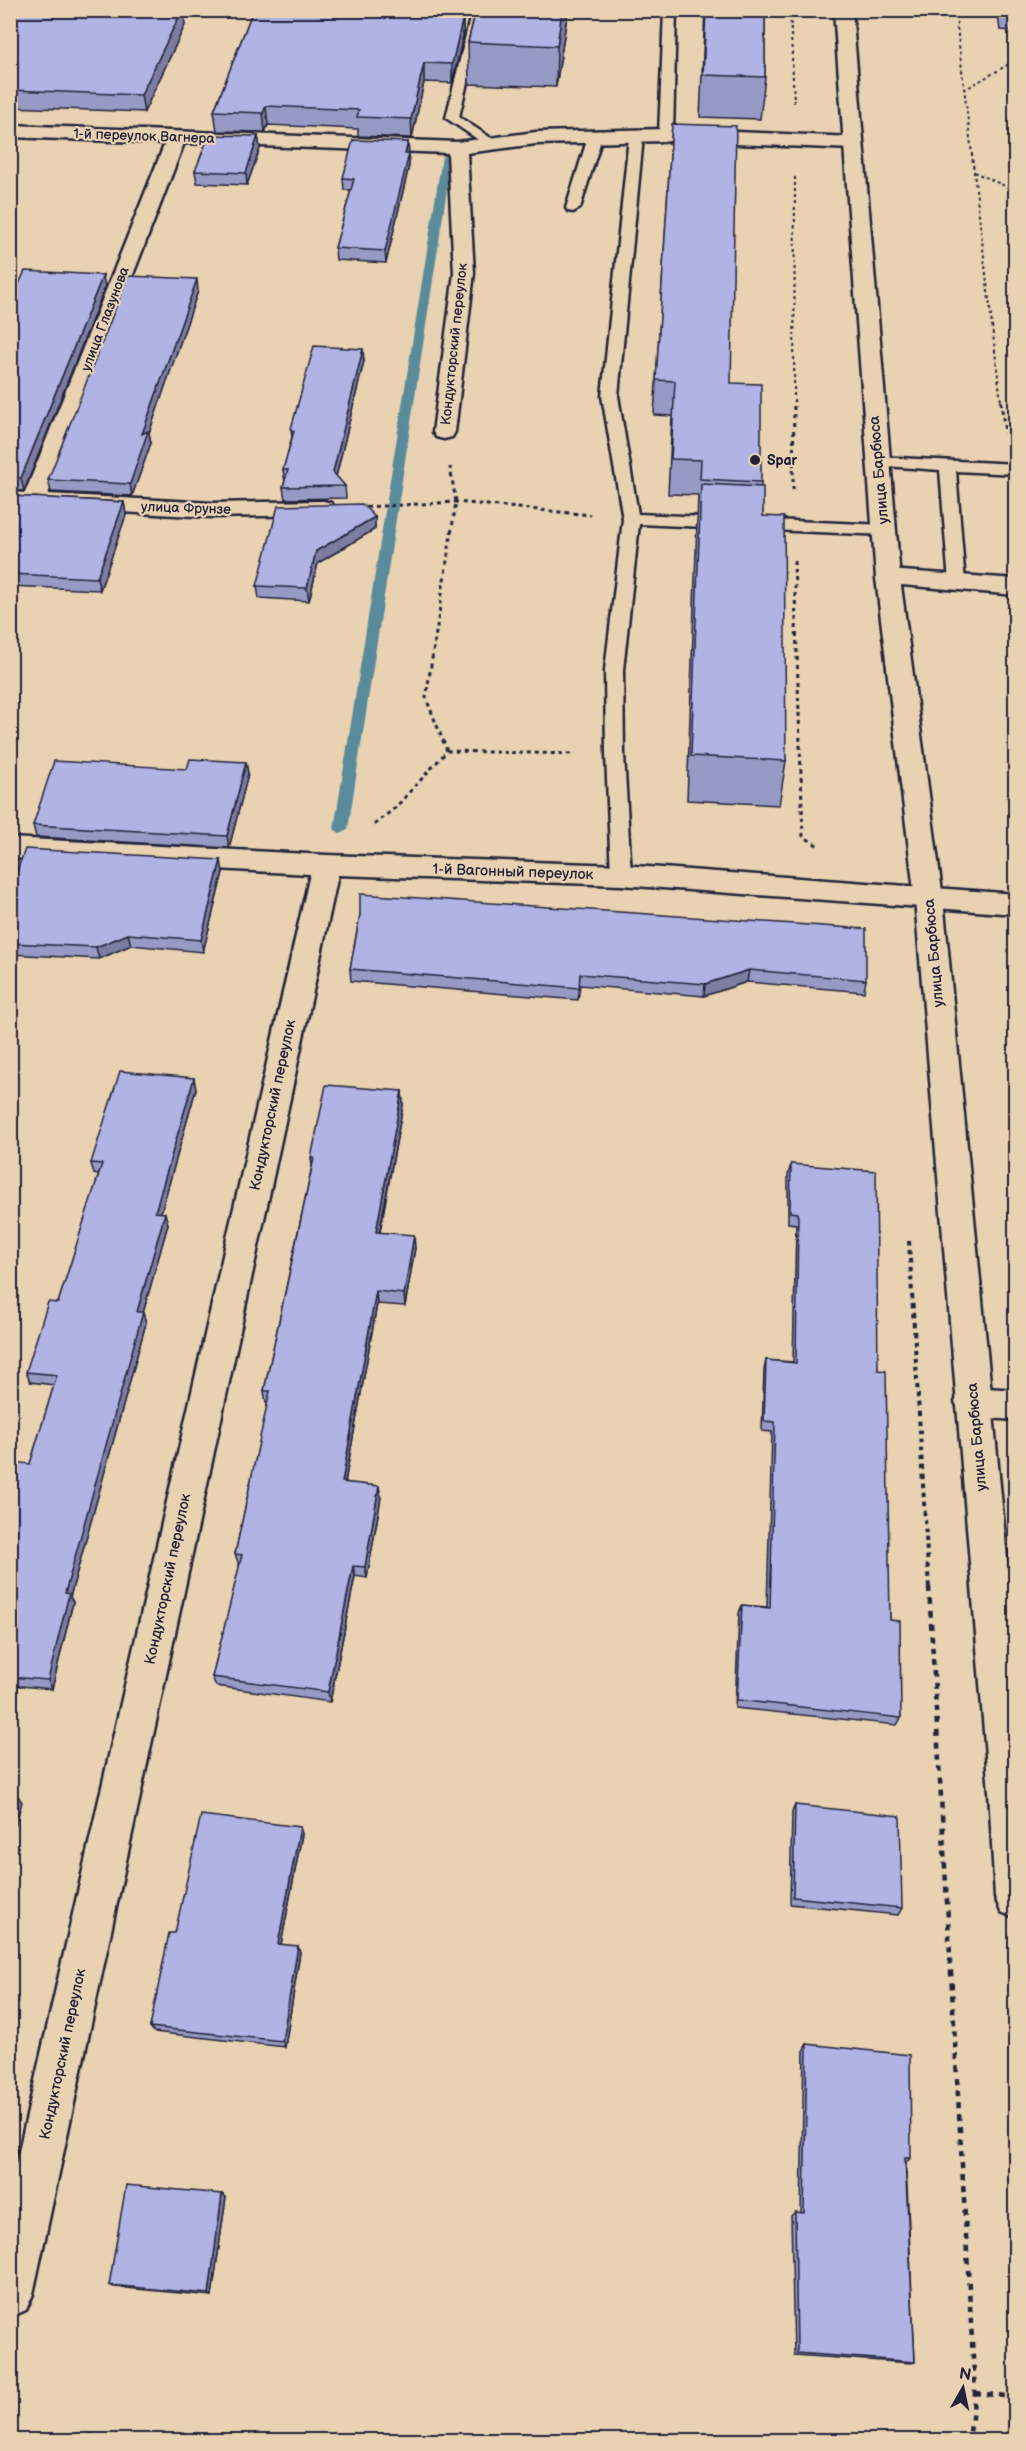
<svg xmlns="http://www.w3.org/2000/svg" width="1026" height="2451" viewBox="0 0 1026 2451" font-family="'Balsamiq Sans',sans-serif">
<rect width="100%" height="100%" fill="#e8d2b1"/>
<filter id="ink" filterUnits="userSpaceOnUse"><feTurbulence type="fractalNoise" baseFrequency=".0167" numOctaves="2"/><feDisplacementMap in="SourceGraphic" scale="12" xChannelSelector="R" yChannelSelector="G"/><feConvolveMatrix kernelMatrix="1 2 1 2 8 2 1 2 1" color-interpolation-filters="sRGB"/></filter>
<g filter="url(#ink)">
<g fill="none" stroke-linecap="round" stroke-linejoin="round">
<!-- stream -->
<polygon fill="#5a8b9b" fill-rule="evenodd" points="447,154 452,157 348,829 341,834 334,829 442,157"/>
<!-- lane casing -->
<g stroke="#22223b" stroke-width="5">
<g id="lane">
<polygon points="472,10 484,10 459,117 494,140 496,143 494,146 489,147 446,118"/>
<polygon points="664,10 676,10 673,135 666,139 659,135"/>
<polygon points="595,133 602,137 580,208 573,212 568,211 566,208 588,137"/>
<polygon points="636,133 643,137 618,396 638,514 885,525 893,530 885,535 639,524 623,670 624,755 631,875 628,880 621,882 614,880 611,875 606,755 605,670 623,519 602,396 629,137"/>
<polygon points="878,457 1016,464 1016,474 956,471 965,583 963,587 951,587 949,583 940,470 872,465 870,462"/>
</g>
</g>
<!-- street casing -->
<g stroke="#22223b" stroke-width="5">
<g id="street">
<polygon points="10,125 457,142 536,132 666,129 853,137 860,139 863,143 860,147 853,149 666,141 536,144 467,153 474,273 455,432 452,437 444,439 436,437 433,432 454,273 448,153 184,143 48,494 212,503 323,501 331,503 335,508 331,513 323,515 212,517 10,506 10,492 25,493 165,143 10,137"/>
<polygon points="888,570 1016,579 1016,595 879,583 876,578 879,573"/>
<polygon points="10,838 326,855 621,865 1016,894 1016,914 621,885 338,875 33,2294 26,2310 10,2317 10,2190 310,874 10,858"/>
<polygon points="973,1387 1016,1390 1016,1420 973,1417 961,1413 955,1402 961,1391"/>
</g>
</g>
<!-- secondary casing -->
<g stroke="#22223b" stroke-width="5">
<polygon id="secondary" points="834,10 852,10 900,578 943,899 1016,1650 1016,1918 1001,1912 995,1897 989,1792 915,899 876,578"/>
</g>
<!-- path-far3 -->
<g stroke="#22223b" stroke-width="2" stroke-dasharray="3 3" stroke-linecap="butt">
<polyline points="790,10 794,103"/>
<polyline points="955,10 1001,402"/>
<polyline points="964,90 1016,60"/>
<polyline points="974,172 1016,191"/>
<polyline points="794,402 795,177"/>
</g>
<!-- path-far2 -->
<g stroke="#22223b" stroke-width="3" stroke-dasharray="4 4" stroke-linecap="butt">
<polyline points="1001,401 1005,433"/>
<polyline points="793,490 794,401"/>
<polyline points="1012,503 1016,537"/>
<polyline points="366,507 456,502 591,515"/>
<polyline points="794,561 803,836 820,847"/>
<polyline points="447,751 426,698 456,502 450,467"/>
<polyline points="374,825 396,807 447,751 575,754"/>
</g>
<!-- path-far1 -->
<polyline stroke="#22223b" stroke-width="4" stroke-dasharray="4.5 4.5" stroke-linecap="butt" points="909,1241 929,1589"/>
<!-- path -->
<g stroke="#22223b" stroke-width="4.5" stroke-dasharray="6 6" stroke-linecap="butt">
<polyline points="929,1587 975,2393 969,2440"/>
<polyline points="975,2393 1016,2397"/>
</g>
<!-- lane -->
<use href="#lane" fill="#e8d2b1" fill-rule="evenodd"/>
<!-- street -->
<use href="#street" fill="#e8d2b1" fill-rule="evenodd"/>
<!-- secondary -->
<use href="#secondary" fill="#e8d2b1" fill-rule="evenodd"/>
</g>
<!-- wall -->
<g fill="#979ac4" stroke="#22223b" stroke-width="1.5">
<polygon points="10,10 185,25 144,112 10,107"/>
<polygon points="253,10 316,10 315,14 463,17 463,36 452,83 424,82 412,138 358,136 358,129 268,125 265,132 217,131 214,111"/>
<polygon points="476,10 568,10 556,87 469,84 468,42"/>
<polygon points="705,10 765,10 765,77 760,119 700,117"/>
<polygon points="997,10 1016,10 1016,31 1000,30"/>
<polygon points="672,124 731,383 761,482 761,487 763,516 786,761 779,805 687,800 698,495 668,494 672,416 654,415"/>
<polygon points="258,136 260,148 247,185 197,183 195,171"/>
<polygon points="408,142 409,166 386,263 336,260 335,248 351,190 344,190 343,178"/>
<polygon points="105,287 24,491 10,490 10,303"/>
<polygon points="198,291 149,433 151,443 132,496 51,492 48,480"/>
<polygon points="364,361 336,476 345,486 346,498 285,499 283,487 285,482 283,470 292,437 291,429"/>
<polygon points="10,496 124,502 126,515 100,590 10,586"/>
<polygon points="375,517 375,529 318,563 309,601 259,598 257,586"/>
<polygon points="1014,608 1016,609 1016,679 1011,621"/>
<polygon points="246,762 248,774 229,848 36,837 33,825 187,769"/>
<polygon points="223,872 203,952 131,945 99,959 10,954 10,877"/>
<polygon points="360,915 866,980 864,992 747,982 704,996 580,985 578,1000 351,981 350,969"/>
<polygon points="196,1089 161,1212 168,1224 143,1313 146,1323 70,1597 73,1602 52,1689 10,1685 10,1468 30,1464 54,1385 30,1382 26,1372 58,1303 99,1175 94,1174 91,1163"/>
<polygon points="402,1091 403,1105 380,1232 415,1248 405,1306 377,1304 345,1482 381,1497 367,1578 355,1576 330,1702 216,1686 212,1677 240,1565 239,1565 235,1554 268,1403 266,1403 264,1391 312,1166 311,1158"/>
<polygon points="791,1164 878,1370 890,1620 901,1718 897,1725 735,1708 739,1613 742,1605 767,1607 772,1432 762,1431 764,1370 766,1360 793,1362 796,1224 788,1223 788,1175"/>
<polygon points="795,1805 902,1908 898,1915 790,1904 792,1812"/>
<polygon points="302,1834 281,1944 300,1952 285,2047 154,2032 150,2027 175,1933"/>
<polygon points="807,2044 911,2158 906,2162 915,2362 911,2363 794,2355 791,2216 795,2212 801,2213 804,2049"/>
<polygon points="222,2194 226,2197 212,2296 114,2287 109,2285"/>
</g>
<!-- shaded-wall -->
<g fill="#7b7da0" stroke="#22223b" stroke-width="1.5">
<polygon points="182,10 184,10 185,25 144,112 141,95"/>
<polygon points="562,10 568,10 556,87 557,46"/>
<polygon points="463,17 463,36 452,83 452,64"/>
<polygon points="424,63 424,82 412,138 411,119"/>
<polygon points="266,106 268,125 265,132 263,113"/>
<polygon points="258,136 260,148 247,185 246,173"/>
<polygon points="408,142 409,154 408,159 409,154 409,166 386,263 385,251"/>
<polygon points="103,275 105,287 24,491 21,478"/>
<polygon points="197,279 198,291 149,433 151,443 132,496 130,484 142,434"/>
<polygon points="363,349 364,361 334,485 333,472"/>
<polygon points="124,502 126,515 100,590 97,578"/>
<polygon points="375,517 375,529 318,563 309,601 307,588 316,551"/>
<polygon points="246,762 248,774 229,848 227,836"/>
<polygon points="221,860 223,872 203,952 201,940"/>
<polygon points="128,934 131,945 99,959 96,947"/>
<polygon points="749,970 747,982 704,996 705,984"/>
<polygon points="194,1078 196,1089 158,1223 155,1212"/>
<polygon points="402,1091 403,1105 377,1245 376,1232"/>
<polygon points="165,1213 168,1224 143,1313 146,1323 70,1597 73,1602 52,1689 48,1680 65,1593 137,1312"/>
<polygon points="414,1235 415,1248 405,1306 404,1294"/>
<polygon points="376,1291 377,1304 343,1493 342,1482"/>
<polygon points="379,1486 381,1497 367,1578 365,1567"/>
<polygon points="353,1566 355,1576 330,1702 328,1692"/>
<polygon points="17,1795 22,1802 10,1845 10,1819"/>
<polygon points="300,1827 302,1834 280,1950 278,1944"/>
<polygon points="298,1946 300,1952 285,2047 282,2041"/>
<polygon points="222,2194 226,2197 212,2296 209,2294"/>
</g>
<!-- building -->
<g fill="#b0b3e4" stroke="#22223b" stroke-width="1.5">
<polygon points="10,10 182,10 141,95 10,90"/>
<polygon points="253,10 313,10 312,13 463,17 452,64 424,63 411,119 357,117 359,110 266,106 263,113 214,111"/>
<polygon points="476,10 562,10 557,46 468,42"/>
<polygon points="706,10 765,10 765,77 703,75"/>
<polygon points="672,124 736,126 731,383 761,384 761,482 700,479 701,460 671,459 675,381 656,380"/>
<polygon points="209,135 258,136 246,173 195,171"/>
<polygon points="353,140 408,142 405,154 409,154 385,251 335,248 354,179 343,178"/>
<polygon points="25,271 103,275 21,478 10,478 10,303"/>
<polygon points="128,276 197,279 142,434 148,431 130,484 48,480"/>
<polygon points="314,346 363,349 333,472 345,486 283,487 288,470 283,470 294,431 291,429"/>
<polygon points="701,484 763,487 763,516 784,517 786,761 691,756"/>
<polygon points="10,496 124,502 97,578 10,574"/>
<polygon points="362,504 375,517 316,551 307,588 257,586 278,506"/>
<polygon points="190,759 246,762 227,836 33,825 54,761 187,769"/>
<polygon points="25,849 221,860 201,940 128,934 96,947 10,943 10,877 15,877"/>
<polygon points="360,894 866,929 866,980 749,970 705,984 580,974 579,988 350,969 360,915"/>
<polygon points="120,1071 194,1078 155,1212 165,1213 137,1312 143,1312 65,1593 69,1594 48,1680 10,1677 10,1468 12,1462 30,1464 57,1375 26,1372 48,1302 58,1303 102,1164 91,1163"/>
<polygon points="326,1085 402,1091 376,1232 414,1235 404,1294 376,1291 342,1482 379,1486 365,1567 353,1566 328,1692 212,1677 242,1555 235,1554 270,1391 264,1391 314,1158 311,1158"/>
<polygon points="791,1164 876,1171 878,1370 886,1371 890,1620 900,1621 901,1718 737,1700 742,1605 770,1608 775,1422 764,1421 766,1360 796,1363 798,1213 790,1212"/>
<polygon points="10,1794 17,1795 10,1819"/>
<polygon points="795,1805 900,1816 902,1908 793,1897"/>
<polygon points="201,1815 300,1827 278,1944 298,1946 282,2041 150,2027 169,1933 175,1933"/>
<polygon points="807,2044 910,2055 911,2158 905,2158 915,2362 797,2353 795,2212 804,2213"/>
<polygon points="126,2185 222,2194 209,2294 109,2285"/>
<polygon points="90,2434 133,2440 88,2440"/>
</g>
</g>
<!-- markers -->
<circle fill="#22223b" stroke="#e8d2b1" stroke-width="2" cx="755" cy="460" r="6"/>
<g text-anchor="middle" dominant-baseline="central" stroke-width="4.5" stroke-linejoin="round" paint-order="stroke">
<!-- far-street labels -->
<g font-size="14" fill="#22223b" stroke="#e8d2b1">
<text transform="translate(144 136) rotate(2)">1-й переулок Вагнера</text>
<text transform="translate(105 319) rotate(-69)">улица Глазунова</text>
<text transform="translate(454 344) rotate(-84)">Кондукторский переулок</text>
<text transform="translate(186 508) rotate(2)">улица Фрунзе</text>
</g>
<!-- far-poi labels -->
<g font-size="14" font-weight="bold" fill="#22223b" stroke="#e8d2b1" text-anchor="start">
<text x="767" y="460">Spar</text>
</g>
<!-- street labels -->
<g font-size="15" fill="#22223b" stroke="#e8d2b1">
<text transform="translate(879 470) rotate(-95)">улица Барбюса</text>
<text transform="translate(513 872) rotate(2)">1-й Вагонный переулок</text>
<text transform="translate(934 953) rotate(-95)">улица Барбюса</text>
<text transform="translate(273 1105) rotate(-78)">Кондукторский переулок</text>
<text transform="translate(977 1437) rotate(-95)">улица Барбюса</text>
<text transform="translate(168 1579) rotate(-78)">Кондукторский переулок</text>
<text transform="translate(63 2054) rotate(-78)">Кондукторский переулок</text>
</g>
</g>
<!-- margin -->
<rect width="1026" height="2451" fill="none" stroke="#e8d2b1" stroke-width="36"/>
<rect x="18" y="18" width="990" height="2415" fill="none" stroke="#22223b" stroke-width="2" filter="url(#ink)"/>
<!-- north arrow -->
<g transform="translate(963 2388) rotate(9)" stroke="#e8d2b1" stroke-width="4.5" paint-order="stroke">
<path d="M0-4.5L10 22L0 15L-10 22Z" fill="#22223b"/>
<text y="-9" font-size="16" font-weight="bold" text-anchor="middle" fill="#22223b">N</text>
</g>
</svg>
